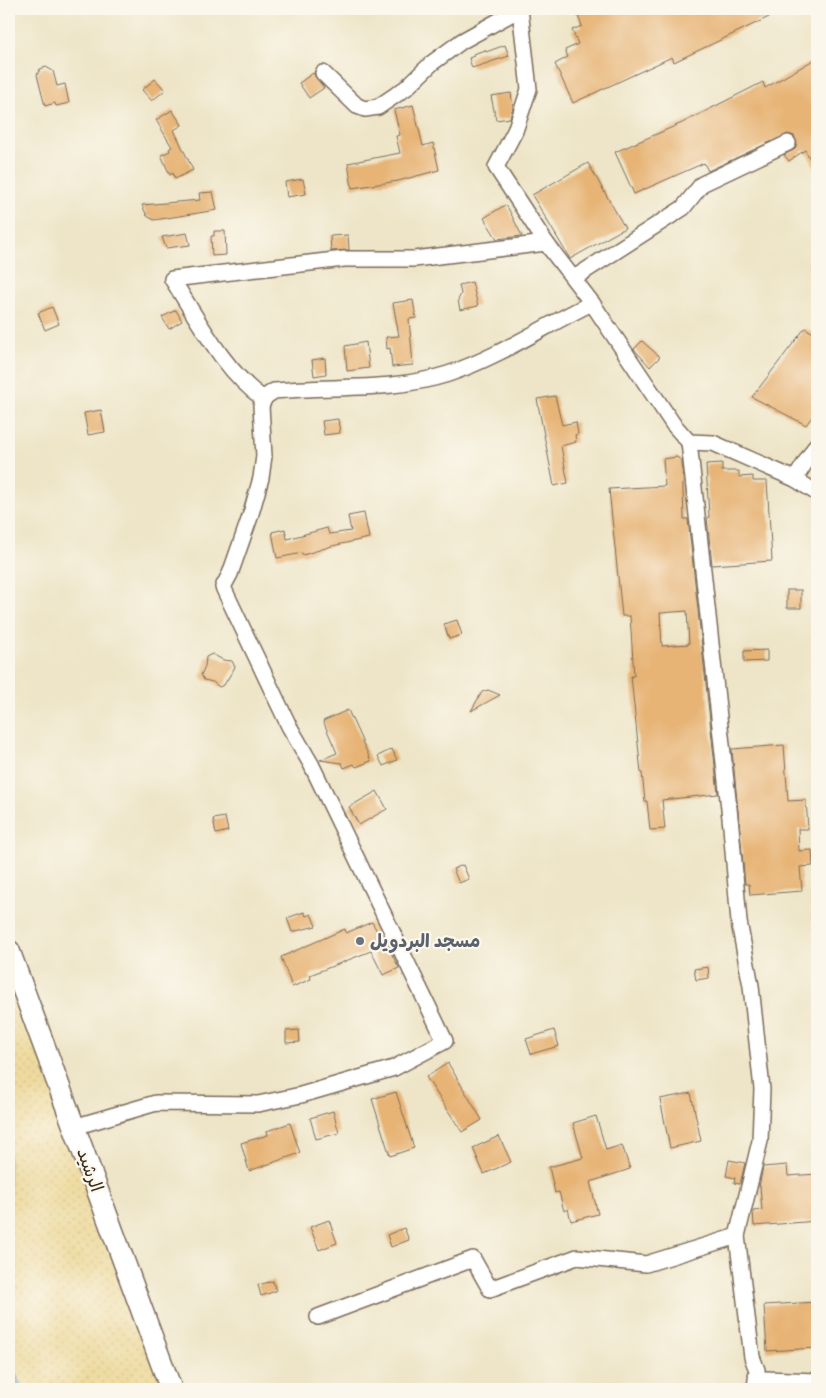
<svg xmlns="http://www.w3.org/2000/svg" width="826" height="1398" viewBox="0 0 826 1398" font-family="Caveat,'Playpen Sans Arabic',sans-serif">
<defs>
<pattern id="sand-dots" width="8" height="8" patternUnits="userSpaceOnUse" patternTransform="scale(1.25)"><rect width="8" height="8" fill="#eeda9e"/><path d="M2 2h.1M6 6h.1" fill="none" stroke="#cdbb88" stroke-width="1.8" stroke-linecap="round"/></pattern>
<pattern id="water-rules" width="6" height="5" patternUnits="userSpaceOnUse" patternTransform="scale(1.25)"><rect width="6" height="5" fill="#6fb1e4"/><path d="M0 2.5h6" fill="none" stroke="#5c90b8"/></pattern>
</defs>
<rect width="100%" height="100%" fill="#fbf7ec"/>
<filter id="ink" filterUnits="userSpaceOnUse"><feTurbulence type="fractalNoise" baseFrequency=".02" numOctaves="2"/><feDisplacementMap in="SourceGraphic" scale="10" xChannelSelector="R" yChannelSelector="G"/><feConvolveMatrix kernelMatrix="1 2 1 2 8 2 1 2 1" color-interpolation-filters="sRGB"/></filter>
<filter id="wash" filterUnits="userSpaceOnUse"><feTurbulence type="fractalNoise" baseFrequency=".0096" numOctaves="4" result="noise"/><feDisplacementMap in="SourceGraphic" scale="20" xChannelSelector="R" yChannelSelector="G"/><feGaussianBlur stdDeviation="1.12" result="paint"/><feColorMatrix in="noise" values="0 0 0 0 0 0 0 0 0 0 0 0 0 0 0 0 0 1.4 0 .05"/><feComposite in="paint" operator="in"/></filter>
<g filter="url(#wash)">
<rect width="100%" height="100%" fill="#eee5c8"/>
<!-- sand -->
<polygon fill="url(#sand-dots)" stroke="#94825e" points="9,969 166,1389 9,1389"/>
<!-- water -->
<polygon fill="url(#water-rules)" stroke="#556e81" points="9,1357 22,1389 9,1389"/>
<g id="blocks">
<!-- building -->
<g fill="#e7b476" fill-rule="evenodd">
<polygon points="575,9 766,9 769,17 674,62 672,57 573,103 555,64 568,57 565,50 578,44 572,30 582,26"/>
<polygon points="505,45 509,56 472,68 469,58 474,56 473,54 485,50 486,52"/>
<polygon points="817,58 817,171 805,150 789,161 784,155 795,149 797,143 794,136 788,134 708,171 704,163 634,194 615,152 682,123 763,82 765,88"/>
<polygon points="46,67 53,71 57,86 65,84 69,103 56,106 55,103 45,106 37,75 40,69"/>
<polygon points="313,73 324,88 309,98 299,83"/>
<polygon points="155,79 165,90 152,101 142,90"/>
<polygon points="511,93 513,107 510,118 496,120 491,96"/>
<polygon points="413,105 423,146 433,143 439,170 398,181 352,188 348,163 400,153 396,136 400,135 394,110"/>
<polygon points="172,110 182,125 174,130 193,170 175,179 173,173 170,175 161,155 170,151 169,149 172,147 156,120"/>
<polygon points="588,163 625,228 570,259 532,195"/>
<polygon points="303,179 306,194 287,197 285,182"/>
<polygon points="213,192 217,210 154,220 147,216 142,205 200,200 199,193"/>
<polygon points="505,205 508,208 522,236 497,239 484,218"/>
<polygon points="214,231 225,231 226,255 212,256 211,236 214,236"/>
<polygon points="187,233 190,245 166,248 162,237"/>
<polygon points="348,235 349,250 331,251 330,236"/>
<polygon points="472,282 478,306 460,310 458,300 461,294 459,285"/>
<polygon points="413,300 416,318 409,319 413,365 392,367 390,348 387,349 386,337 399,336 393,303"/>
<polygon points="52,307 59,324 45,330 38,313"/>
<polygon points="176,310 182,321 169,329 162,317"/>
<polygon points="805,328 817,335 817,410 806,425 752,397"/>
<polygon points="642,341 660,357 650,367 634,349"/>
<polygon points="366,342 369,368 347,371 345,346"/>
<polygon points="325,358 326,374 314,376 312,360"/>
<polygon points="555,396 562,425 576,422 578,434 575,435 576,442 561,446 568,483 554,486 537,399"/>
<polygon points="101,410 105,432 88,435 84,413"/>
<polygon points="338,419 340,433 324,435 322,421"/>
<path d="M677,457L682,461L684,519H688L718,794L662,800L665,829L650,830L647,801H645L642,773H641L631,676H634L630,616H622L609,489L665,486L663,459ZM687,611L689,644L662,646L660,613Z"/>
<polygon points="722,463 722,471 739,471 739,477 753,476 753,481 767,481 772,561 712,565 707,518 709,517 706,464"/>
<polygon points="364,513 369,538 332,546 303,555 302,553 277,558 272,532 285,529 287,539 327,528 329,534 351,531 348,516"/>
<rect x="787" y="590" width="14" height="18"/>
<polygon points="457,620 462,635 449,639 444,624"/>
<polygon points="767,650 767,661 744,662 744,651"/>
<polygon points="212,654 223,660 232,661 235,667 224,685 219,687 213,682 204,680 201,675 205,666 206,657"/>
<polygon points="488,690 500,695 471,711 482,692"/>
<polygon points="348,710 371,761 356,767 354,764 344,768 342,763 320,760 337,753 323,721"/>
<polygon points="784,745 788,801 806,800 808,829 798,829 799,851 812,850 813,866 800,867 802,891 750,895 749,884 745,884 732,749"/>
<polygon points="392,749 397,760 383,766 378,756"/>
<polygon points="377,791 387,809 359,825 349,807"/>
<polygon points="225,817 228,831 216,834 213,819"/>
<polygon points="463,865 469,879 459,883 453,869"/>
<polygon points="304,912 306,916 311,914 316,926 292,932 287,918"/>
<polygon points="372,922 378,933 381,933 399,968 383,975 371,951 310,975 311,979 292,987 281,957 345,929 346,933"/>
<polygon points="708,967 709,978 696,980 694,969"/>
<polygon points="299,1030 300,1042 286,1043 286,1031"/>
<polygon points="554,1030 559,1046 531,1054 526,1039"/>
<polygon points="448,1063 482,1120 462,1132 426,1077"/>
<polygon points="396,1092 414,1148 390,1156 372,1099"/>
<polygon points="691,1093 701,1141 670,1148 660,1099"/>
<polygon points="333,1111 339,1133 316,1139 310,1118"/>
<polygon points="596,1116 606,1150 622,1145 630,1169 590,1182 598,1214 571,1221 568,1209 564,1211 559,1192 555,1193 549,1167 583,1158 573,1123"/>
<polygon points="290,1123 300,1153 249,1171 241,1143 268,1135 267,1131"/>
<polygon points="499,1136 511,1162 484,1174 473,1148"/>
<polygon points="729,1160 745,1163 740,1184 734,1183 735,1178 726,1176"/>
<polygon points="787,1165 788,1176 817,1174 817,1221 754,1226 753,1211 762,1210 760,1186 759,1187 763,1167"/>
<polygon points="329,1220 337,1243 319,1250 310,1227"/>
<polygon points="404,1228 409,1240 391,1247 387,1235"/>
<polygon points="273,1281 276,1291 261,1296 258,1285"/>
<polygon points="817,1302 817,1348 767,1351 764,1305"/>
</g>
</g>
</g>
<g filter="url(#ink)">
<use href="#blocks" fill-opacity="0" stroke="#7a6b5a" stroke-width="1"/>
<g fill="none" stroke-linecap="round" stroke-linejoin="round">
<!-- street casing -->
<g stroke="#7a6b5a" stroke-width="18">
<g id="street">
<polyline points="520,9 529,89 515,131 496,167 546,243 592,303 673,424 689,442 713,443 795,479 817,493"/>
<polyline points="323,73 357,106 365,109 378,107 406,88 432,63 462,41 520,9"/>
<polyline points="574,278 683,208 702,184 788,143"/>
<path d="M264,399C225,373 197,318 172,279L344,259H414L546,243"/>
<polyline points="795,479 817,444"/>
<path d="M74,1127L156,1103L258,1104L301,1095L394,1068L445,1041L311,764L289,726L223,587L230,574L250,517L261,478L264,456L261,406L265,397L274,391C332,385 392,392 448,374C499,357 544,326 592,303"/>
<polyline points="737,1236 752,1357 757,1370 755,1389"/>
<polyline points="318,1317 473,1259 490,1289 577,1257 646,1264 737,1236 760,1141 762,1089 751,986 739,922 731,827 689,442"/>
<polyline points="756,1384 765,1379 817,1381"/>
</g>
</g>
<!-- secondary casing -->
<g stroke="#7a6b5a" stroke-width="24">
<polyline id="secondary" points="9,951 171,1389"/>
</g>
<!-- street -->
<use href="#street" stroke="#fff" stroke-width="15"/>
<!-- secondary -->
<use href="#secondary" stroke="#fff" stroke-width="21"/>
</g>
</g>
<!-- markers -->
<circle fill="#6b7280" stroke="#fbf7ec" stroke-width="2" cx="360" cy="941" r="5"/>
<g text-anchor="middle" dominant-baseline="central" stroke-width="4.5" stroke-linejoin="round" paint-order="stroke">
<!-- worship labels -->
<g font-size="18" font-weight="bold" fill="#5b616d" stroke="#fbf7ec" text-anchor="start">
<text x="370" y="941">مسجد البردويل</text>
</g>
<!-- street labels -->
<g font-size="18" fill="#3b2a1e" stroke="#fbf7ec">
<text transform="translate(90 1170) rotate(70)">الرشيد</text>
</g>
</g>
<!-- margin -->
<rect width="826" height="1398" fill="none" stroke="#fbf7ec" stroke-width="30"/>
</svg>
